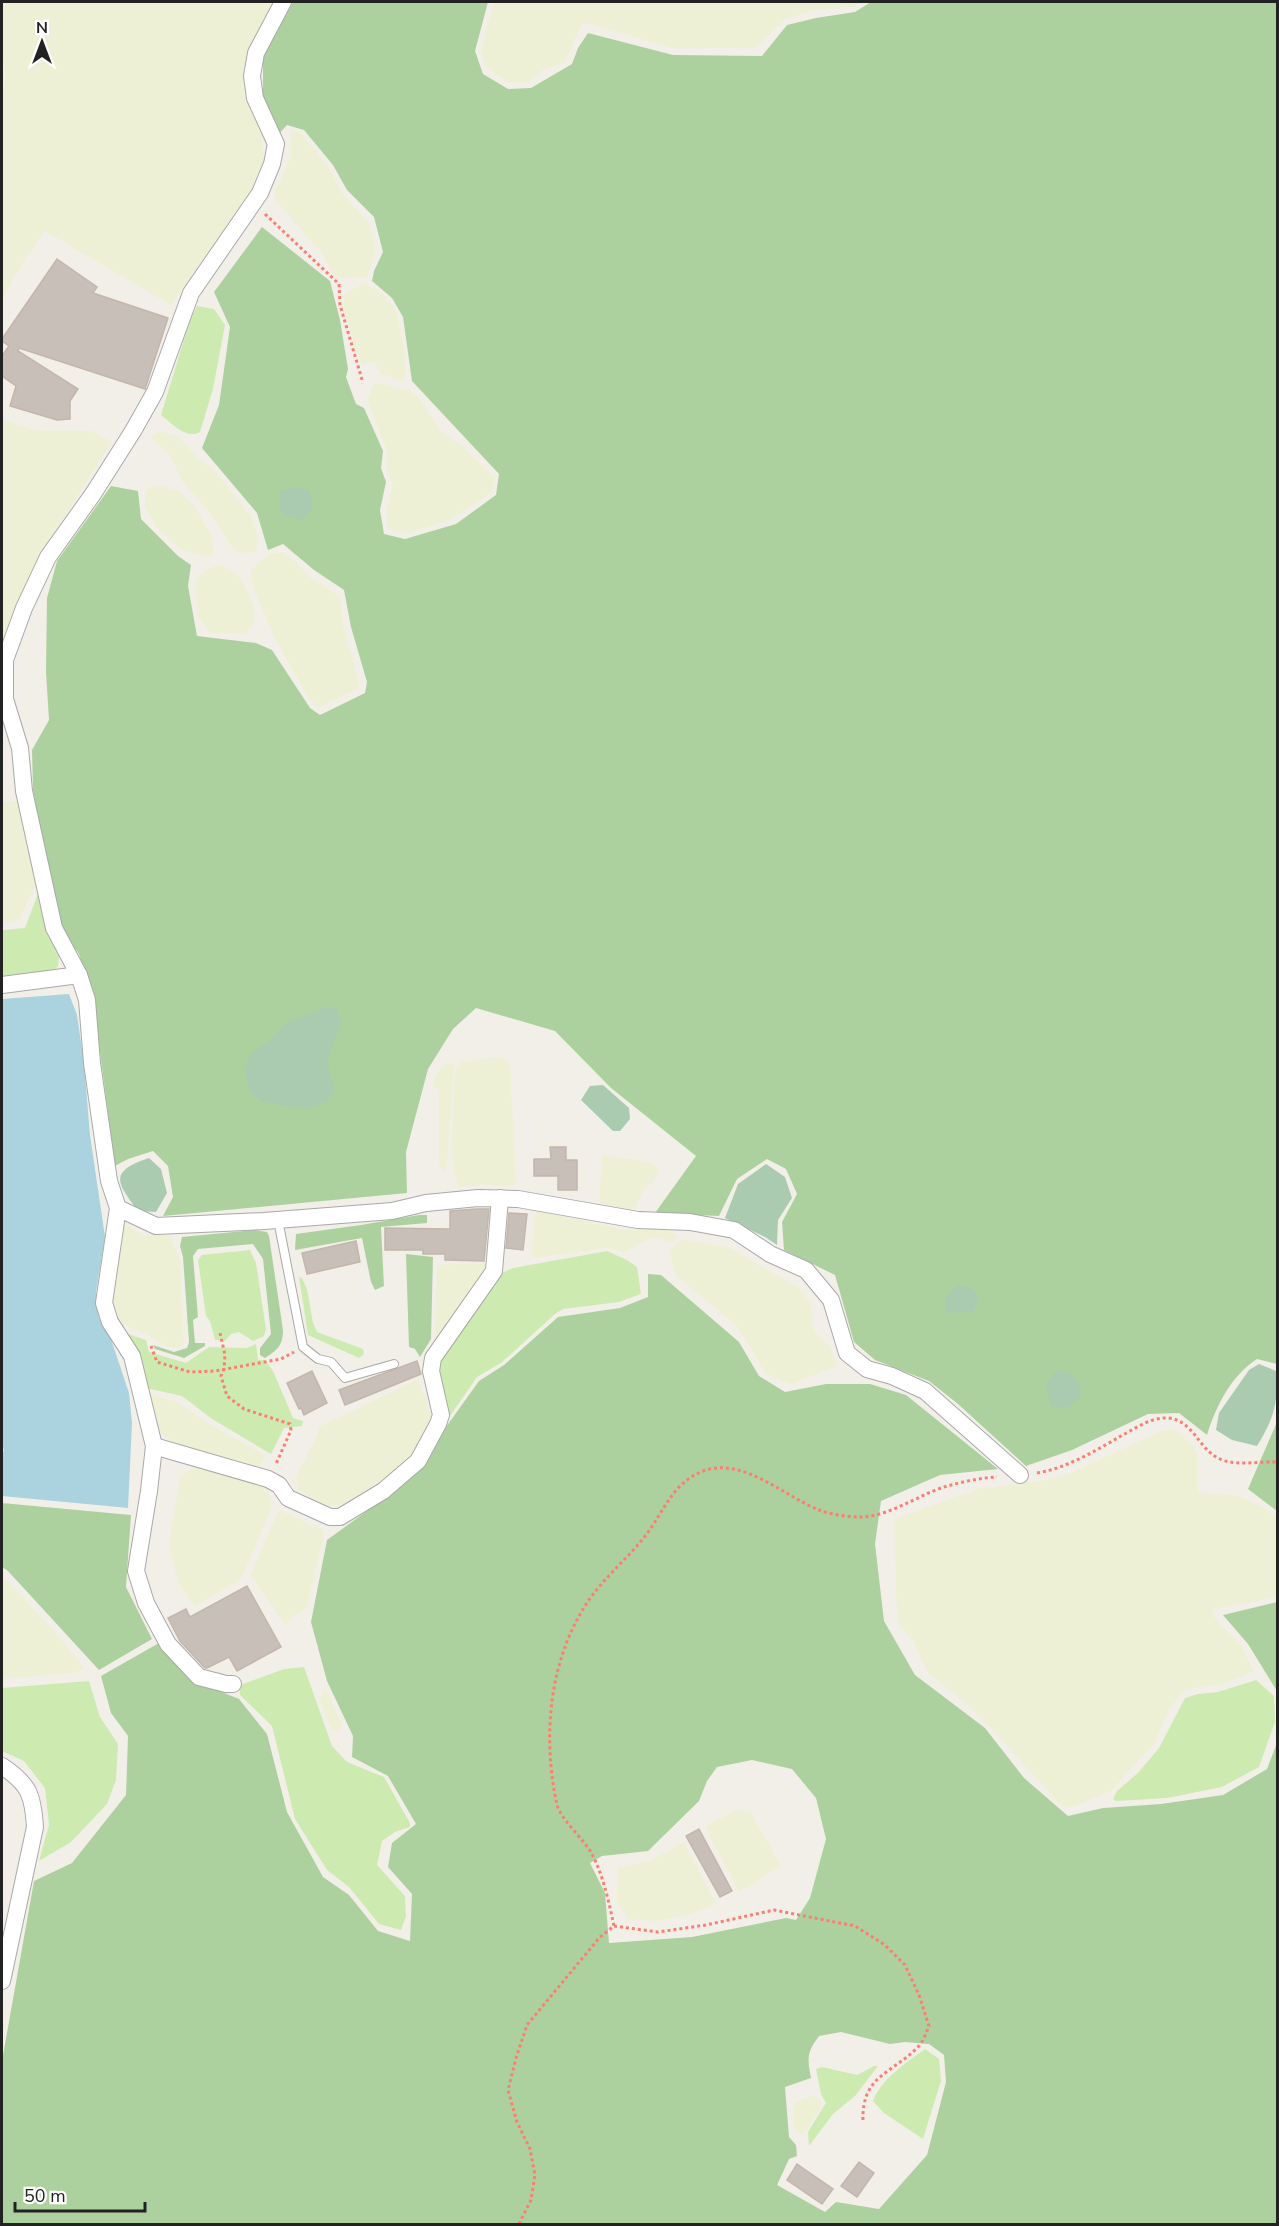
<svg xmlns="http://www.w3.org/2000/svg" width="1279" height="2226" viewBox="0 0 1279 2226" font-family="'Nunito Sans',sans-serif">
<rect width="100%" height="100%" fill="#f2efe9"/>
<!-- farmland -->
<g fill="#eef0d5">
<polygon points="2,2 273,2 242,70 246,97 261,132 265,161 246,199 171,305 45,231 26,257 2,299 2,99 6,77 2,47"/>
<polygon points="494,2 861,2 855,7 814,10 786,19 755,48 672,48 591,24 582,24 565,62 543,70 527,83 508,83 486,67 480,52"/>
<polygon points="291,129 299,132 311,145 329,168 342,193 369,223 376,249 367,277 342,278 333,274 322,253 275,200 275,191 290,160"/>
<polygon points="365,283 386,297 397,313 406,357 404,382 381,374 374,362 362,365 353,342 344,310 344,294"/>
<polygon points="375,382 411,391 422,401 442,432 462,446 495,478 492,492 451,519 409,533 396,532 387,528 387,508 393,486 386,466 387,450 367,400"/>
<polygon points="2,420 36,430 92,431 112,442 40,555 2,641"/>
<polygon points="159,431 179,437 196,456 216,472 251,516 258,536 256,552 239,553 231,545 209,512 182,481 170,455 150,437"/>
<polygon points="160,486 179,491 195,507 212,536 213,552 209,557 182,550 157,528 145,507 145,496 147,489"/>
<polygon points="282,552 296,562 312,579 340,596 343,626 360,684 358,689 320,707 314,704 309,698 276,641 255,592 251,577 251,570 269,554"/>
<polygon points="219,565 230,569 242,580 255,608 254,624 246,634 210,633 198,617 195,583 204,570"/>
<polygon points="19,801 38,879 19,921 2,923 2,802"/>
<polygon points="494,1057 507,1059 510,1063 516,1183 512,1187 482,1185 458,1187 451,1154 455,1069 461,1062"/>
<polygon points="445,1064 454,1064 447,1167 443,1171 439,1165 439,1089 432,1087 435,1076"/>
<polygon points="602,1155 646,1161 654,1164 659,1170 653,1182 644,1188 635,1209 627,1210 599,1203"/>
<polygon points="538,1211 627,1230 668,1230 678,1236 673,1242 651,1237 625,1252 606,1248 535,1258 531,1256 535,1215"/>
<polygon points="127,1225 143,1235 167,1235 171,1238 180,1260 184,1343 179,1348 168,1347 142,1332 120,1324 114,1309 110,1290 122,1227"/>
<polygon points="683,1239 730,1248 799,1288 811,1304 813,1330 830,1347 837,1366 791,1384 766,1374 736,1325 676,1276 669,1251"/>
<polygon points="482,1263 488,1265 486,1271 460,1303 444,1334 435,1338 437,1265"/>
<polygon points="418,1379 432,1418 414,1456 343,1507 322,1505 298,1489 295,1479 317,1436 319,1427"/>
<polygon points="146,1393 178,1402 206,1422 266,1456 258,1468 173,1442 157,1430"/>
<polygon points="1175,1429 1189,1442 1198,1454 1198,1492 1239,1496 1264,1508 1277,1517 1277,1597 1214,1609 1213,1616 1241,1646 1254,1671 1224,1684 1198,1687 1183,1691 1169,1710 1154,1743 1111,1791 1070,1808 1059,1804 995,1732 968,1705 928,1673 913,1641 897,1622 894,1519 981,1488 1041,1481 1069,1474 1161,1431"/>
<polygon points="196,1467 268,1488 272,1508 241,1579 194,1607 178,1583 169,1545 180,1476"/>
<polygon points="279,1510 323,1530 324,1535 307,1607 294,1615 286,1625 250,1575"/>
<polygon points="2,1576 57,1634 84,1668 74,1673 2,1679"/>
<polygon points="326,1690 342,1726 338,1730 332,1731 320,1701 321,1696"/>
<polygon points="735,1810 750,1811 781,1866 739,1892 705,1827"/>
<polygon points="684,1842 716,1904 684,1916 656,1921 628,1919 616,1900 618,1868 652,1860"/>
<polygon points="814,2095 821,2102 821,2108 803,2134 800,2134 794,2128 793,2103"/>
</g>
<!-- grass -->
<g fill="#cdebb0">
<path d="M197,306L214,309L225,325L213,389L200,432C186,440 172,423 161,415L190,320Z"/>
<polygon points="39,891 46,926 59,957 58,966 52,973 2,979 2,930 25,928"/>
<polygon points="250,1250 256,1263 266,1329 264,1336 253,1341 239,1332 231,1334 225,1341 215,1340 210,1321 206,1316 198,1260 202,1255"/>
<polygon points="607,1251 627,1260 637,1267 641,1294 619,1302 563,1309 555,1314 501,1363 477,1377 450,1416 445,1410 438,1365 454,1335 502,1273 513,1268"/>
<polygon points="299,1277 302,1278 307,1289 313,1323 317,1332 363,1349 364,1354 359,1358 308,1335"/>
<polygon points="122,1332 146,1340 149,1352 186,1363 209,1347 247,1348 256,1344 258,1360 265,1360 273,1371 293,1418 303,1421 302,1426 284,1428 271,1454 212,1419 182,1396 142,1387"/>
<polygon points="304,1667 332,1746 347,1762 384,1777 410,1823 410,1827 395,1832 382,1841 377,1865 405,1896 406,1916 401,1930 379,1924 349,1887 327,1870 295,1819 272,1726 240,1695 240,1685 284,1669"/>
<polygon points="1256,1680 1274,1696 1275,1722 1259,1767 1222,1787 1167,1798 1116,1801 1113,1799 1117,1791 1138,1773 1159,1748 1185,1698 1198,1694 1218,1692"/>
<polygon points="89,1681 100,1717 118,1744 116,1780 107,1804 71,1842 39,1861 49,1825 45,1788 24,1761 2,1751 2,1688"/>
<path d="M925,2049L939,2059L941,2081L923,2139L884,2113L873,2101C881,2079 906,2063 925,2049Z"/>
<polygon points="874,2066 878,2066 855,2096 833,2114 809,2146 808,2132 826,2103 821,2094 816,2069 822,2067 857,2075"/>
</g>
<!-- forest -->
<g fill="#add19e" fill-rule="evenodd">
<path d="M293,2H488L475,51L483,74L508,89L531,88L572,64L578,48L588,33L673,55L762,56L787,25L816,18L855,12L871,2H1277V1364L1257,1359C1231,1376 1216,1406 1207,1435L1179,1413L1148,1414L1072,1450L1026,1466L958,1404L929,1381L875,1360L854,1342L835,1275L784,1250L782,1222L797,1194L786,1169L767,1159L737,1179L719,1216L655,1213L696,1156L611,1088L555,1031L476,1008L453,1029L428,1069L406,1152L407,1193L163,1216L173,1197L168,1166L153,1151L128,1159L115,1166L93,998L79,954L58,925L33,790L32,750L49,720L46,672L47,598L57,561L111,486L138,491L141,519L178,556L191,565L188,586L197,636L256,643L272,650L310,708L320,715L365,693L367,682L351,627L344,590L314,570L283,544L268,550L257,513L202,448L219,405L230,327L214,292L262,227L330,281L340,320L348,369L346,377L356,404L364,408L383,451L381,468L386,482L380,510L384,534L405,539L456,524L496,495L499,474L412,381L403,317L392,298L372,281L374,271L383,252L374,217L347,190L333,165L304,130L287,125L278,135L263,96V57Z"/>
<polygon points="419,1215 427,1215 427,1223 381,1227 384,1286 375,1290 371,1282 362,1238 295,1250 296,1234 361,1225"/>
<path d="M255,1230L267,1232L269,1236L283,1330C283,1346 277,1350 265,1358L260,1355V1348L271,1334L263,1259L253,1244L198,1249L193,1256L198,1317L193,1320L195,1343H205V1346L184,1358L155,1349L153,1345L174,1352L187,1348L189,1342L183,1257L180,1246L182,1237Z"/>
<polygon points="406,1254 433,1257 431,1339 420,1357 415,1349 409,1347"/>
<path d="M648,1274L661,1275L739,1342L759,1376L785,1392L826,1384H870L906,1395L998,1469L940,1475L881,1501L875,1544L884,1621L915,1675L985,1728L1024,1778L1068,1816L1103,1808L1161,1804L1223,1795L1267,1769L1277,1743V2224H2V2061L34,1881L72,1863L126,1795L128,1736L111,1713L101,1676L159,1643L188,1678L239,1699L267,1734L287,1812L323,1877L349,1895L378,1931L410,1941L412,1894L388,1867L392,1843L416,1824L388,1776L352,1757L353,1736L327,1681L311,1622L327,1540L371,1508L418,1466L479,1381L504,1365L558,1317L620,1308L648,1297ZM752,1760L792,1769L816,1798L826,1839L810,1898L796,1920L786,1918L692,1937L609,1943L605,1893L590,1863L602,1856L648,1851L699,1801L707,1781L717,1767ZM841,2032L890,2044L905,2042L929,2044L944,2055L946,2082L927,2155L879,2209L836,2202L825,2212L777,2185L789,2159L797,2156L796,2145L789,2137L785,2087L811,2078C807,2058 807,2052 819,2036Z"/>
<polygon points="1277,1422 1277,1511 1248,1489"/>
<polygon points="2,1503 131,1515 126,1587 152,1639 99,1670 8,1571 2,1567"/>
<polygon points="1277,1602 1278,1602 1277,1691 1248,1644 1223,1615"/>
</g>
<!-- cemetery -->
<g fill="#aacbaf">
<polygon points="295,487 309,490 313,506 303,520 287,516 279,509 280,491"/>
<polygon points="336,1007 341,1023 327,1061 334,1089 328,1101 305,1109 262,1102 249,1091 244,1067 252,1051 269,1042 284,1025 324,1008"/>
<polygon points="603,1085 629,1108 630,1119 620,1131 613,1131 581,1100 590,1086"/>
<path d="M149,1158L161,1169L167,1193L156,1212L138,1211C117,1182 108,1172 149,1158Z"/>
<polygon points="766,1164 785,1177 792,1198 778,1220 777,1245 765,1237 725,1218 738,1184"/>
<polygon points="958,1285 971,1287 978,1295 974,1311 946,1313 946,1297"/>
<path d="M1259,1364L1276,1371C1279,1403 1273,1420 1257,1446L1232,1440L1216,1430L1219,1413L1249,1370Z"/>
<polygon points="1057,1370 1072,1375 1079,1382 1081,1397 1067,1408 1050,1406 1046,1383"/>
</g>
<!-- water -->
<polygon fill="#aad3df" points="69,994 77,1015 84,1063 90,1135 105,1237 96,1292 99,1318 109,1333 129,1393 132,1423 128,1508 2,1496 2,1454 4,1451 2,1442 2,999"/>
<!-- building -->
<g fill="#c7bfb8" stroke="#c4b6ab" stroke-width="1.5">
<polygon points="57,259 97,287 93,293 168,318 145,389 19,348 18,351 78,389 70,401 70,419 57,420 10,406 16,386 2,376 2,356 9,346 2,341 2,339"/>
<polygon points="550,1147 566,1147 566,1160 577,1160 577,1190 558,1190 558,1176 534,1176 534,1159 551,1159"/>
<polygon points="476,1209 489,1209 484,1261 445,1260 445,1254 423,1254 423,1250 385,1250 385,1228 450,1229 450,1211"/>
<polygon points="509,1213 527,1214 523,1250 506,1248"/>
<polygon points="356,1241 360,1262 307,1274 302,1253"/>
<polygon points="417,1361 421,1374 345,1405 339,1390"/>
<polygon points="312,1371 327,1403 304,1415 301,1408 299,1409 287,1383"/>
<polygon points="247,1586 281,1647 237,1671 229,1657 207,1668 205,1668 180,1641 168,1618 186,1609 190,1617"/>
<polygon points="699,1829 732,1891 720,1897 686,1836"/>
<polygon points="859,2162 874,2173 857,2197 841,2186"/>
<polygon points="797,2164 833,2189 822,2204 787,2180"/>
</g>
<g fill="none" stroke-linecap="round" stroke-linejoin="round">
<!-- service casing -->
<g stroke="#a9a9a9" stroke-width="10">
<polyline id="service" points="278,1220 303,1347 318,1359 331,1362 345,1378 394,1364"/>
</g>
<!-- minor casing -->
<g stroke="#a9a9a9" stroke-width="18">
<g id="minor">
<polyline points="283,2 256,53 252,76 255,98 276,144 272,164 260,193 191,293 155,392 133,431 93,494 48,557 24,608 5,660 5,699 20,748 24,791 54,928 79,975 87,1000 92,1063 109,1181 118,1208 156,1226 264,1221 392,1211 426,1203 478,1198 518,1199 638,1220 690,1222 734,1230 770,1254 806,1270 831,1300 847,1353 867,1369 892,1376 925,1391 1020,1475"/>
<polyline points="2,985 79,975"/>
<polyline points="118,1208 104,1303 110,1322 132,1356 154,1446 149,1491 136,1571 146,1603 168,1644 199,1677 226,1684 233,1684"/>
<polyline points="154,1446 268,1479 279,1485 288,1498 330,1517 340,1517 383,1491 418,1461 438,1424 441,1415 431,1371 433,1358 494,1271 500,1198"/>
<path d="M2,1766C29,1784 33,1795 35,1827L2,1981"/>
</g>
</g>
<!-- path -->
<g stroke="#fb7f71" stroke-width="3" stroke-dasharray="3 3" stroke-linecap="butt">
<polyline points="265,214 339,284 340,305 363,383"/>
<polyline points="220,1333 225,1355 224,1369 221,1376 227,1396 244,1409 290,1424 291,1430 276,1464"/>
<polyline points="151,1346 157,1362 190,1372 215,1371 281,1359 294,1352"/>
<path d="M1037,1473C1067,1468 1095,1451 1121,1436C1136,1428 1151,1417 1168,1418C1193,1420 1198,1448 1218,1458C1235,1467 1259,1461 1278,1462"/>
<path d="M614,1926L658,1932L706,1925L774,1910L855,1926L885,1945L905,1965L919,1995L929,2026C926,2033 923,2042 918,2047C892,2074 861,2075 863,2122"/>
<path d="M519,2224L531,2200L535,2175L530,2149L517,2122L508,2090L516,2058L527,2025L600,1937L614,1926C609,1903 604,1878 593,1856C586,1841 561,1820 557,1805C543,1741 548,1668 582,1611C598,1582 626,1561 646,1535C665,1510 673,1481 706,1470C744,1458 786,1497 819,1510C829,1514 848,1517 859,1517C889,1517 916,1496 944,1487C961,1482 979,1478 997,1477"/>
</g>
<!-- service -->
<use href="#service" stroke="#fff" stroke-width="8"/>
<!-- minor -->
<use href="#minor" stroke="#fff" stroke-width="16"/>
</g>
<!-- border -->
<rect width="1279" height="2226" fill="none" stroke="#222222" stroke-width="6"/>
<!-- north arrow -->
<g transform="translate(42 42)" stroke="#ffffff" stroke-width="4.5" paint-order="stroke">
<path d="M0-4.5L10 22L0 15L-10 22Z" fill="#222222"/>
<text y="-9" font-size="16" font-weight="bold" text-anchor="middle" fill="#222222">N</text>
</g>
<!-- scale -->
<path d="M15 2202v9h130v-9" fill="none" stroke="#222222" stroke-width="3"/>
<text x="24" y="2202" font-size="18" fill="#222222" stroke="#ffffff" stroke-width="4.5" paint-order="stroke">50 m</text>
</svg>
